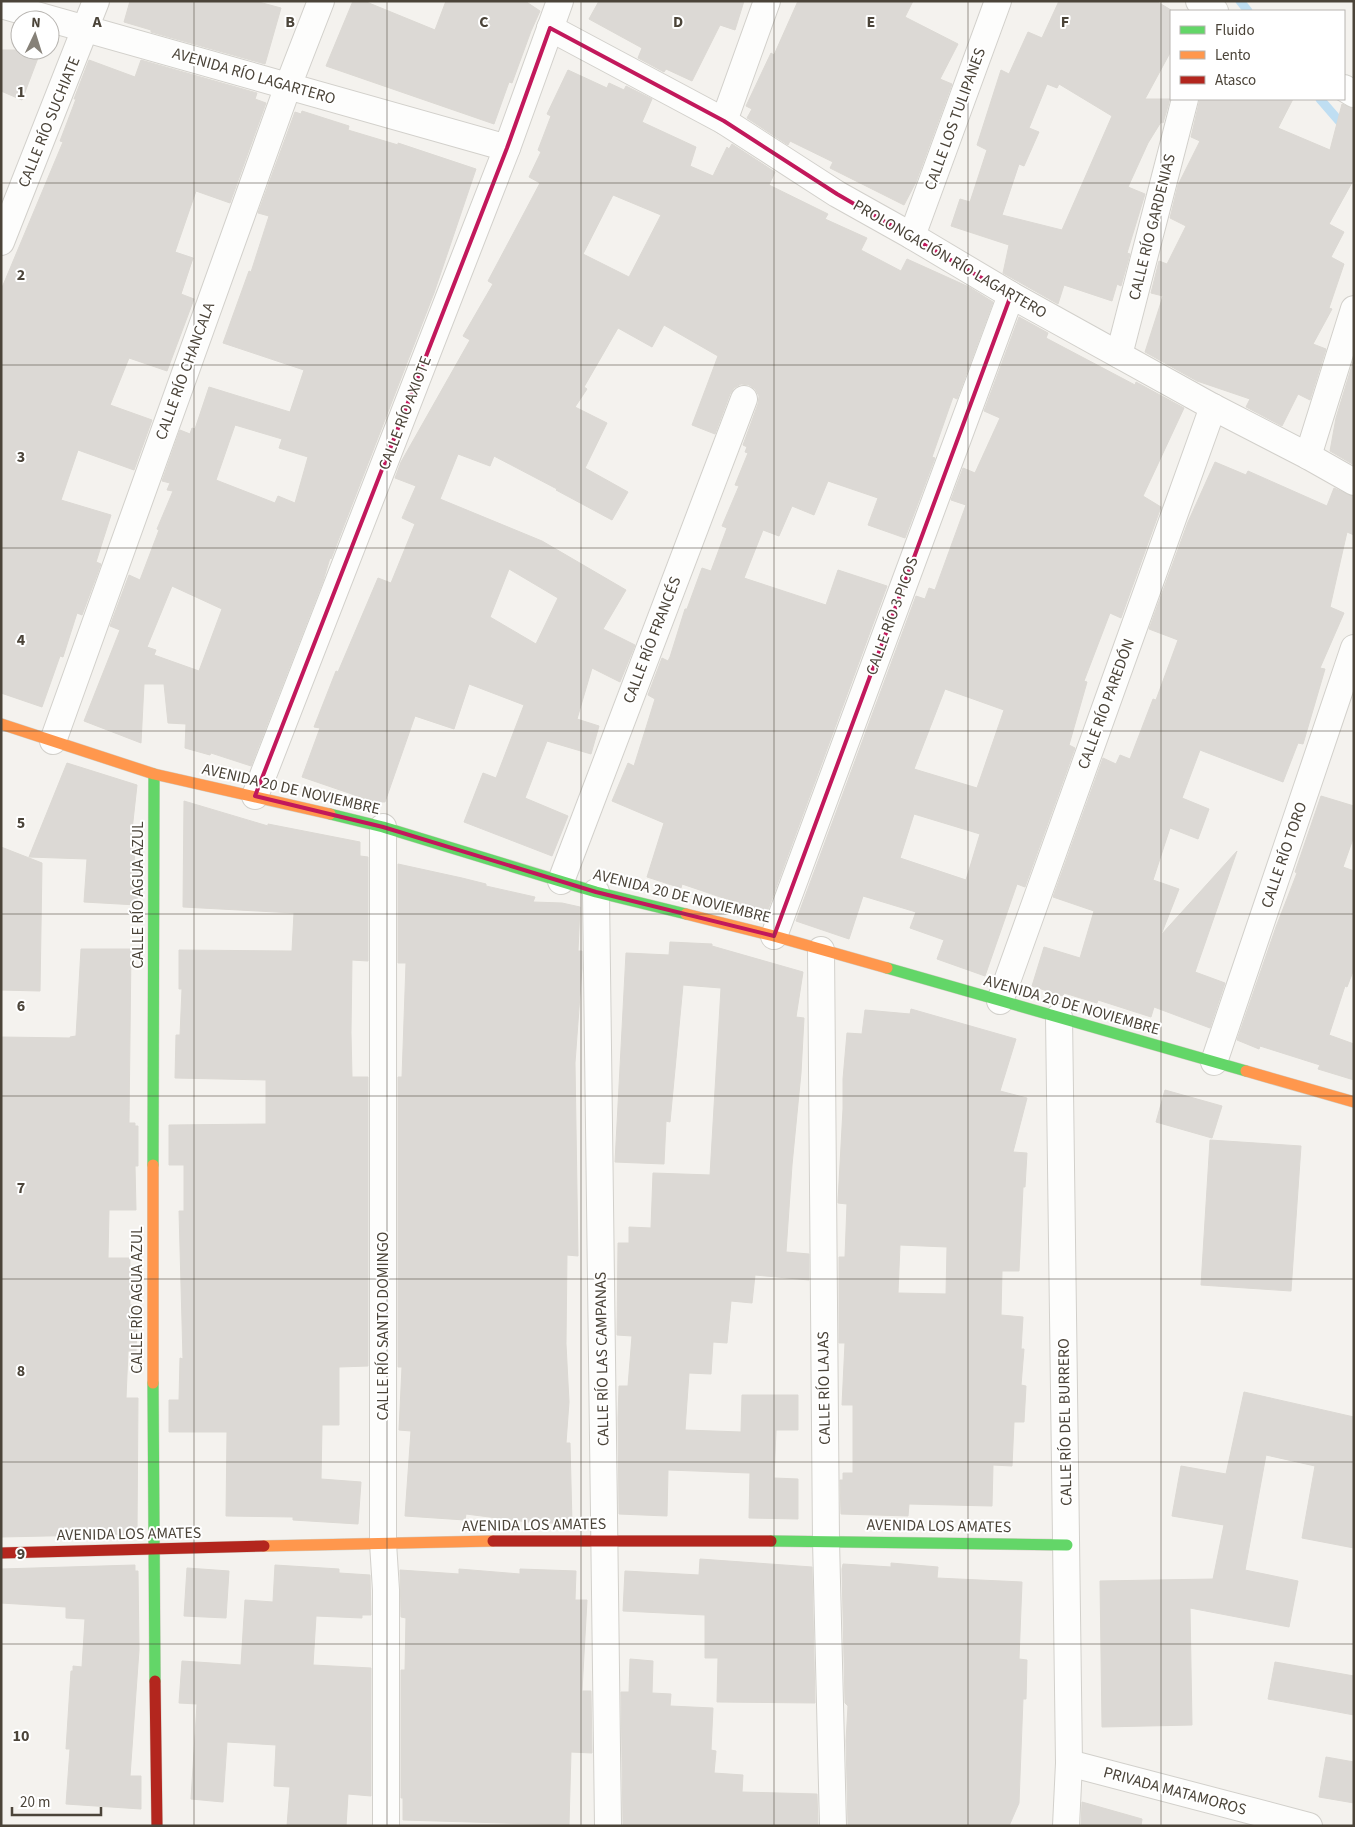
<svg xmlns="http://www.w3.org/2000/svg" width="1355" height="1827" viewBox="0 0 1355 1827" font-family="'Source Sans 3',sans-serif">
<rect width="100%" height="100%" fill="#f4f2ee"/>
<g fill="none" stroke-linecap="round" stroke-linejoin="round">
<!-- stream -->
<g stroke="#bfdef2" stroke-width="9">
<polyline points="1240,1 1248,11"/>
<polyline points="1320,99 1346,129"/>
</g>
</g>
<!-- building -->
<g fill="#dcd9d5" stroke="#dcd9d4" fill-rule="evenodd">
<polygon points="130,1 255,1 281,8 265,64 151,32 151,30 124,22"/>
<polygon points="353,1 364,1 435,30 446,1 525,1 540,11 531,31 512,83 509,82 494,124 326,66"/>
<polygon points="599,1 744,1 735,30 720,25 692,81 666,69 664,72 638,58 642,48 589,19"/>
<polygon points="798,1 913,1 905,17 958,44 940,79 952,84 916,182 904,205 830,168 833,162 790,141 788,145 747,118 752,109 746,106 771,53 774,55"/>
<path d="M1059,1H1156L1171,10V51L1145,99H1170L1163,123L1161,122L1148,143L1128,187L1145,194L1127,253L1130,254L1121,286L1117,284L1112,301L1064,285L1058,304L1003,273L1009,245L951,226L960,199L970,202L987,150L977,145L1001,70L1009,74L1028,32L1042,38ZM1047,84L1057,88L1059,84L1112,116L1062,230L1002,215L1019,164L1024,166L1039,132L1029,128Z"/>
<polygon points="1,50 41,50 22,100 1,91"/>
<polygon points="89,60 135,77 141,60 257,93 255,99 266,103 230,203 196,191 175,252 193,258 181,294 194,299 167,371 129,358 110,405 152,420 134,470 78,450 61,500 111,515 96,562 101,564 82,615 77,613 63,657 60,656 42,707 1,693 1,290 63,142 60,141 76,99 74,99"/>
<path d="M568,70L607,88L609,83L624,90L626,86L652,99L642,122L696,147L690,166L713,176L727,147L729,149L732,144L775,172L769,185L828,214L825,219L867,238L861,250L901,271L907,259L969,287L993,302L957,399L953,397L932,457L935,458L905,538L868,525L878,498L828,481L814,515L792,506L779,536L763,530L744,578L826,605L838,570L887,586L766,915L741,906V904L682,884L681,888L647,877L664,823L612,801L628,763L634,766L655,699L648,695L662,658L668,661L670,657L685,609H687L702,568L711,571L727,528L722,526L739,486L735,485L748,453L745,452L747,447L743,445L758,404L759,396L755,389L749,385L741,384L734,388L730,394L715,434L692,425L718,356L664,325L652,347L618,328L584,387L587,389L575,407L607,423L585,468L628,492L612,520L556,490L557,489L494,456L490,466L458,454L440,499L542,541L626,590L603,629L635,645L620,682L592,668L577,719L599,726L591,754L547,741L525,798L568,816L552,856L464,822L483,773L496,778L524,705L469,684L454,729L415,716L385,802H375L302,777L320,728L314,727L336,671L338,672L378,578L391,583L415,524L402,518L416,486L395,478L401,462L470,340L463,336L493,284L488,281L540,183L529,177L541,152L538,150L551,116L547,114ZM613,195L661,215L629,277L583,254ZM509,569L558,598L536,644L490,617Z"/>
<polygon points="1200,99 1293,99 1278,128 1330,150 1342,104 1354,109 1354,179 1329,224 1344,232 1331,257 1344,264 1329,308 1332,309 1313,344 1326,349 1310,400 1298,394 1282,426 1246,407 1250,399 1197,381 1145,352 1163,296 1151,293 1159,261 1167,264 1186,226 1170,218 1178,185 1200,141 1191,137"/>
<path d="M302,111L349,126L348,130L398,145V143L476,169L434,293L331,559L330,558L323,581L251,766L211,753L210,755L185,748L186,724L168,723L164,684H144L141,743L84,721L120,630L110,626L129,575L140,580L159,530L157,529L173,491L167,490L170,483L162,481L180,430L190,434L192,428L195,429L209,387L290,412L304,370L223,343L249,271L251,272L269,216L258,213L295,112L301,114ZM235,425L282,439L279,448L308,457L295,503L278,496L275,503L216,480ZM172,586L222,609L199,671L154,655L156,650L147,647Z"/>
<path d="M1019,317L1048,333L1046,338L1135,385L1136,382L1184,408L1143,496L1161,507L1121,618L1110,613L1084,681L1087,682L1069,745L1075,748L1025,887L1017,884L985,976L937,959L944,940L910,928L916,912L863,896L849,939L796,921L916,596L925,599L929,588L935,590L966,505L951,500L963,468L975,473L1000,418L984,411ZM945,689L1004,710L977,788L914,769ZM914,814L980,834L966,880L900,858Z"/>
<polygon points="1353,362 1354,362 1354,465 1330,451 1336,418"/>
<polygon points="1215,462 1246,475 1248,471 1327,506 1334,488 1354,497 1354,535 1347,532 1330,607 1344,613 1320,668 1325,669 1303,744 1298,743 1283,782 1200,750 1182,798 1209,809 1198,839 1170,828 1153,880 1179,889 1161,935 1237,851 1195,972 1225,983 1210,1028 1154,1007 1151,1017 1098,1000 1097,1003 1064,993 1063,996 1032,986 1044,947 1080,958 1094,911 1053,897 1103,758 1116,764 1120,755 1130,759 1153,699 1156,700 1178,640 1149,629 1188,522"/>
<polygon points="67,763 137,785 131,839 136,836 134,864 138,865 137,905 84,902 87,859 29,857"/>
<polygon points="1321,796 1354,806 1354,836 1343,867 1354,871 1354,969 1347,987 1345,986 1329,1035 1354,1044 1354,1080 1318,1069 1320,1065 1260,1046 1259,1049 1237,1040 1276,927 1297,873 1295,872"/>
<polygon points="184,801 268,826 268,824 360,842 360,856 368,857 368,961 352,960 351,1033 352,1077 368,1077 368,1366 339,1367 339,1425 322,1425 321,1479 361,1482 358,1524 293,1520 293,1517 226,1516 227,1432 169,1432 169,1400 179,1400 180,1358 183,1359 179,1211 184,1211 184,1165 169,1165 169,1125 266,1124 266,1080 175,1078 176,1035 180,1035 182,989 179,989 179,950 292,951 294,913 183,907"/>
<polygon points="1,847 42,863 40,991 1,990"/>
<polygon points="398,864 462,878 486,884 486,886 535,897 533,902 562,903 580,907 578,951 582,951 582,968 575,1063 578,1256 567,1255 566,1344 569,1402 566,1443 570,1443 572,1524 528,1522 466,1514 465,1520 405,1516 411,1431 399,1430 402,1367 398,1367 398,1077 402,1077 406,963 398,963"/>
<polygon points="670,942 712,944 712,946 803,972 796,1017 804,1018 801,1073 792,1165 786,1252 809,1254 809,1280 755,1275 752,1303 731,1301 727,1343 713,1342 711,1374 689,1373 685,1430 741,1432 742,1395 798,1395 798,1430 776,1430 774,1478 798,1479 798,1519 749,1518 750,1473 668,1470 667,1516 619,1514 618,1418 619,1386 628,1386 632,1336 617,1335 618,1243 629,1243 629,1227 651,1228 653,1173 710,1175 721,988 683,985 670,1122 666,1121 664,1164 615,1162 626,953 669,955"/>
<polygon points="81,949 131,949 129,1123 135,1123 135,1126 138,1126 138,1166 135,1166 136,1210 109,1210 108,1258 130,1258 130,1305 138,1306 136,1352 128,1351 126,1398 138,1398 137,1534 1,1537 1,1037 70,1038 70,1037 76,1036"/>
<path d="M911,1009L1016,1039L1000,1091L1027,1098L1013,1152L1027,1153L1025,1187H1023L1019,1271H1002L1001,1315L1023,1317L1021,1349H1024L1021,1385L1026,1386L1024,1422H1014L1012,1466L993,1465L992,1506L909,1504L908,1516L841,1514L840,1480H843V1473H853V1405H842L845,1343H839V1257H845L847,1204L838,1203V1201L843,1109V1079L847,1033L862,1034L865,1010L910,1014ZM900,1245L947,1247L946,1294L898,1293Z"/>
<polygon points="1165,1090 1222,1106 1212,1138 1156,1122"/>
<polygon points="1210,1140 1301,1146 1291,1291 1201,1285"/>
<polygon points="1244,1392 1354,1417 1354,1548 1302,1538 1315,1466 1266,1455 1245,1570 1298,1581 1289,1627 1190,1608 1192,1725 1102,1727 1100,1581 1213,1579 1224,1525 1172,1516 1181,1466 1226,1474"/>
<polygon points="700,1559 812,1567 815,1703 717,1702 718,1658 705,1658 705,1615 623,1611 625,1571 699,1575"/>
<polygon points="891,1563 938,1567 937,1578 1022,1582 1019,1659 1027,1660 1026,1699 1023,1699 1019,1803 1009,1826 848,1826 846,1741 848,1706 845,1703 842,1569 843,1564 891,1567"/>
<polygon points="135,1565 135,1571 138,1571 139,1650 130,1776 141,1776 141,1809 66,1804 70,1749 66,1749 71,1671 73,1671 73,1666 82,1667 85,1619 66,1618 66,1607 1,1603 1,1569"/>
<polygon points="275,1565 339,1569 339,1573 370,1575 371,1615 362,1615 362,1618 316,1616 313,1665 371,1668 371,1796 348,1794 346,1826 287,1826 290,1787 274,1786 276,1745 227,1742 223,1802 191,1799 197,1704 179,1703 182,1661 241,1665 245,1600 273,1602"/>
<polygon points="187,1568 229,1571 226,1618 184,1616"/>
<polygon points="459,1569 520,1574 520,1569 576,1571 575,1600 587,1600 582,1691 591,1691 592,1753 571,1752 569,1825 403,1820 403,1798 401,1798 401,1670 405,1670 406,1618 401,1617 400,1570 459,1574"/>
<polygon points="630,1659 653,1661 652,1693 671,1694 670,1706 713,1708 711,1750 716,1751 714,1773 743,1775 742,1792 817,1794 818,1826 623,1826 621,1692 629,1692"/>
<polygon points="1275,1662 1354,1676 1354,1715 1268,1699"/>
<polygon points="1326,1757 1354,1762 1354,1803 1319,1797"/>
<polygon points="1082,1802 1142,1819 1141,1826 1081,1826"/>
</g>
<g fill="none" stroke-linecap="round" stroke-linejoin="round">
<!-- street casing -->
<g stroke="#d2d0cb" stroke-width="28">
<g id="street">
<polyline points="1199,1 1215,11"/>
<polyline points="1,5 507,148"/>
<polyline points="550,28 724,121 837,194 912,236 1011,295 1213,407 1308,456 1354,482"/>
<polyline points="1344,88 1354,94"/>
<polyline points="724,121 767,1"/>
<polyline points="912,236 998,1"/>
<polyline points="1,242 96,1"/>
<polyline points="1119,355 1185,99"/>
<polyline points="1308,456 1354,309"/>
<polyline points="53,741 288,86 321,1"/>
<polyline points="255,796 507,148 560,1"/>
<polyline points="383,827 383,1543 386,1590 386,1826"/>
<polyline points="561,881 744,399"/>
<polyline points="596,892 608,1826"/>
<polyline points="774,936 1011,295"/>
<polyline points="821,950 826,1541 833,1826"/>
<polyline points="1000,1001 1213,407"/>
<polyline points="1059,1017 1069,1763 1066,1826"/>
<polyline points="1214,1062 1354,648"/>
<polyline points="1069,1763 1309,1826"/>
</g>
</g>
<!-- fast casing -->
<g stroke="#d3cfc5" stroke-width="12">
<g id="fast">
<polyline points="330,814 383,827 596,892 686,914"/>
<polyline points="887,968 1246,1071"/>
<polyline points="153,1165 154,774"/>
<polyline points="153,1383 155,1681"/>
<polyline points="771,1541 1067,1545"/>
</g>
</g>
<!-- slow casing -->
<g stroke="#d3cfc5" stroke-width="12">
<g id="slow">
<polyline points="1,724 154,774 330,814"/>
<polyline points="686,914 774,936 887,968"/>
<polyline points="1246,1071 1354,1102"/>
<polyline points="153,1383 153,1165"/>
<polyline points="264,1546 493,1541"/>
</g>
</g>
<!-- jam casing -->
<g stroke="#d3cfc5" stroke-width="12">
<g id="jam">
<polyline points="493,1541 771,1541"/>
<polyline points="1,1553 264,1546"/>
<polyline points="155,1681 157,1826"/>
</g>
</g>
<!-- street -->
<use href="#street" stroke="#fdfdfc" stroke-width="26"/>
<!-- fast -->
<use href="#fast" stroke="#63d668" stroke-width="11"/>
<!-- slow -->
<use href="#slow" stroke="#ff974d" stroke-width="11"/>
<!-- jam -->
<use href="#jam" stroke="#b3261e" stroke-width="11"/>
</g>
<!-- marked area -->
<path fill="none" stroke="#c2185b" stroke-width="4" stroke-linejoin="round" d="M550,28L724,121L837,194L1011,295L774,936L596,892L383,827L255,796L507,148Z"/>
<!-- grid -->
<path fill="none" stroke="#4b4439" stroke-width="1" stroke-opacity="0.55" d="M194,1V1826M387,1V1826M581,1V1826M774,1V1826M968,1V1826M1161,1V1826M1,183H1354M1,365H1354M1,548H1354M1,731H1354M1,914H1354M1,1096H1354M1,1279H1354M1,1462H1354M1,1644H1354"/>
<g text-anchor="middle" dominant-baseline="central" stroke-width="4" stroke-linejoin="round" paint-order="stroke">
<!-- street labels -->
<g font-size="16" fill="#4b4439" stroke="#fff">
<text transform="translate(254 76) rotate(16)">AVENIDA RÍO LAGARTERO</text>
<text transform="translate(955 119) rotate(-70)">CALLE LOS TULIPANES</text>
<text transform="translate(49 122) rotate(-68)">CALLE RÍO SUCHIATE</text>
<text transform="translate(1152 227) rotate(-76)">CALLE RÍO GARDENIAS</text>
<text transform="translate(950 259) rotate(30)">PROLONGACIÓN RÍO LAGARTERO</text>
<text transform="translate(185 371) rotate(-70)">CALLE RÍO CHANCALA</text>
<text transform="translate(405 413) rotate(-69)">CALLE RÍO AXIOTE</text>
<text transform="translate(892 616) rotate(-70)">CALLE RÍO 3 PICOS</text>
<text transform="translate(652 640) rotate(-69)">CALLE RÍO FRANCÉS</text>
<text transform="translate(1106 704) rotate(-70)">CALLE RÍO PAREDÓN</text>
<text transform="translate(291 789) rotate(13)">AVENIDA 20 DE NOVIEMBRE</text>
<text transform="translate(1284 855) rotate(-71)">CALLE RÍO TORO</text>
<text transform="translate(138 895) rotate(-90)">CALLE RÍO AGUA AZUL</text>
<text transform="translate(682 896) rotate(14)">AVENIDA 20 DE NOVIEMBRE</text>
<text transform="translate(1072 1005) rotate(16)">AVENIDA 20 DE NOVIEMBRE</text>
<text transform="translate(137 1300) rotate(-90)">CALLE RÍO AGUA AZUL</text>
<text transform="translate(383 1326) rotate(-90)">CALLE RÍO SANTO DOMINGO</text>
<text transform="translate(602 1359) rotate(-91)">CALLE RÍO LAS CAMPANAS</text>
<text transform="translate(824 1388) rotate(-91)">CALLE RÍO LAJAS</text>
<text transform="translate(1065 1422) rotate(-91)">CALLE RÍO DEL BURRERO</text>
<text transform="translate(534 1525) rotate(-1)">AVENIDA LOS AMATES</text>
<text transform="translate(939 1526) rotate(1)">AVENIDA LOS AMATES</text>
<text transform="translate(129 1534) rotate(-1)">AVENIDA LOS AMATES</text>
<text transform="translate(1175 1791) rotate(15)">PRIVADA MATAMOROS</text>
</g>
</g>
<g font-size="16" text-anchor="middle" font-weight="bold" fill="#4b4439" stroke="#fff" stroke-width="4" stroke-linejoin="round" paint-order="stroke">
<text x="97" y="27">A</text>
<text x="290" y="27">B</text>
<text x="484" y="27">C</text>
<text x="678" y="27">D</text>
<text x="871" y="27">E</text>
<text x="1065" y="27">F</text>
<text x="21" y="97">1</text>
<text x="21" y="280">2</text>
<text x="21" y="462">3</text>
<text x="21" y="645">4</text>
<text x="21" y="828">5</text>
<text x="21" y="1011">6</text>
<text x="21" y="1193">7</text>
<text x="21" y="1376">8</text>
<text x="21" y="1559">9</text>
<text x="21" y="1741">10</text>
</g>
<!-- border -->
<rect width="1355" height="1827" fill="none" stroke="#4b4439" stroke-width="5"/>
<!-- legend -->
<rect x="1170" y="10" width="175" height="90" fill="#ffffff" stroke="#b7b4b0"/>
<rect x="1180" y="26" width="25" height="8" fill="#63d668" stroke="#b7b4b0"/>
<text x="1215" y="35" font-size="15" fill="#4b4439">Fluido</text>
<rect x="1180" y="51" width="25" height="8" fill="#ff974d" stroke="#b7b4b0"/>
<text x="1215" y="60" font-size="15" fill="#4b4439">Lento</text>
<rect x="1180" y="76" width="25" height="8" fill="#b3261e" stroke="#b7b4b0"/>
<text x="1215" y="85" font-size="15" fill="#4b4439">Atasco</text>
<!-- north arrow -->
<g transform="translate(35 35) rotate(4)"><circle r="24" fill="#ffffff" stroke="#b7b4b0"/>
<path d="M0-4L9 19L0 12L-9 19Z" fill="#868178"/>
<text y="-8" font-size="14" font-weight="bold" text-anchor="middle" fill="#4b4439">N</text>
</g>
<!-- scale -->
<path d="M12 1807v8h89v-8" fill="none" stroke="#4b4439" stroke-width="2.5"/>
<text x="20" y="1807" font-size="15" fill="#4b4439" stroke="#ffffff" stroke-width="4" paint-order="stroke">20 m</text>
</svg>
